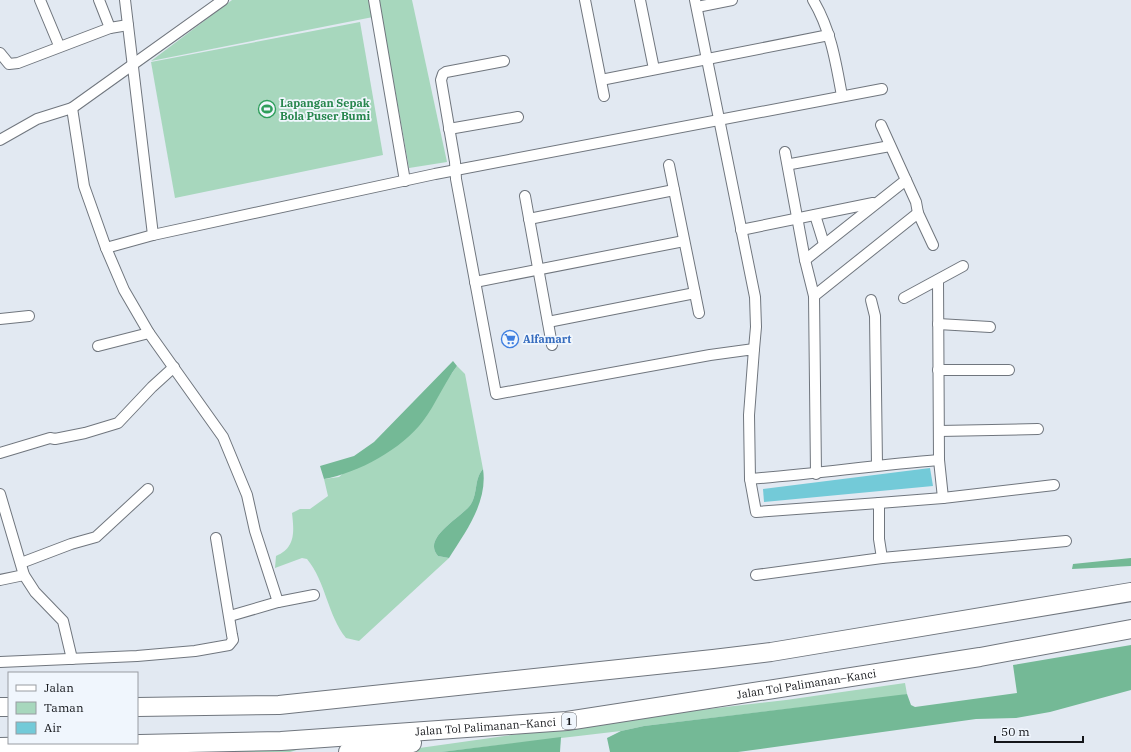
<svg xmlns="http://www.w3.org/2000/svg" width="1131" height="752" viewBox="0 0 1131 752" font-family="'IBM Plex Serif',serif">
<rect width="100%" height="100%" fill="#e2e9f2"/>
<!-- green -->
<g fill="#a7d7bd">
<polygon points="232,0 370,0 373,17 151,61"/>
<polygon points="379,0 412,0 447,162 409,168"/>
<polygon points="360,22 383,155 175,198 151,62"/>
<path d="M457,366L465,374L483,469C474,479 478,493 471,504C463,517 421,537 438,556L449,558L359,641L346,638C327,614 326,582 307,559L302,558L275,568L276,556C296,548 294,531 292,513L300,509H310L328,496L324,479L339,477L450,376Z"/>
<polygon points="905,683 907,694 898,696 644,726 621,731 441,752 391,752 640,717 786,700"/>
<polygon points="290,747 300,749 290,752 192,752"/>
</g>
<!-- forest -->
<g fill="#74b996">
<path d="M453,361L457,366C444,383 436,404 423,421C402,449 358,473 324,479L320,466L354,456L374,442Z"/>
<path d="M483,469C488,502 466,531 449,558L438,556C421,537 463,517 471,504C478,493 474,479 483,469Z"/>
<polygon points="1131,558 1131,566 1072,569 1073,564"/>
<polygon points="1131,645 1131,690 1050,712 1016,718 976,719 738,752 610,752 607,738 621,731 644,726 907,694 911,705 915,707 1017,693 1013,665"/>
<polygon points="561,737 560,752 441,752"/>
</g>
<!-- water -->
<polygon fill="#73cad8" points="930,468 933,486 764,502 763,489"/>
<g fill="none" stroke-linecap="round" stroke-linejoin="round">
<!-- minor casing -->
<g stroke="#70767e" stroke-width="12">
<g id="minor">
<polyline points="40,0 58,43"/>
<polyline points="99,0 110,28"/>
<polyline points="125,0 153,235"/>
<polyline points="374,0 405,181"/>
<polyline points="585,0 604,96"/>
<polyline points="640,0 654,69"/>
<polyline points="695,0 755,297 756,327 754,349"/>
<path d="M813,0C831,30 836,63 842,96"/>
<polyline points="697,7 732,0"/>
<polyline points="0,53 9,64 18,63 110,28 128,25"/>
<polyline points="504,61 446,72 443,74 441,80 455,162 456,179 496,394 710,355 754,349 749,415 750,479 756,512 879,503 879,539 882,558 1066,541"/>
<polyline points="601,80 829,35"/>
<polyline points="72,108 84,186 106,248 153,235 435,174 882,89"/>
<polyline points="449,129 518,117"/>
<polyline points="0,140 37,119 72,108 223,0"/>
<polyline points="785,152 805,260 814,296 816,474"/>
<polyline points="669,165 699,313"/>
<polyline points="788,167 791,164 890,146"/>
<polyline points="906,180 916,202 918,213"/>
<polyline points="525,196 552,345"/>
<polyline points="815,215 824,244"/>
<polyline points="529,219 674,190"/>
<polyline points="741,230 873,203"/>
<polyline points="106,248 124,290 149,333 223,437 247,495 255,531 278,602 314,595"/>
<polyline points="805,260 906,180 881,125"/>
<polyline points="938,280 939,460 943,498"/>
<polyline points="475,282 684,241"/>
<polyline points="814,296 918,213 933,245"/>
<polyline points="904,298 963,266"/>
<polyline points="871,300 875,316 877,465"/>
<polyline points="0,319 29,316"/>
<polyline points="548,322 695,293"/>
<polyline points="938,324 990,327"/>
<polyline points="98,346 149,333"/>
<polyline points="938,370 1009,370"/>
<polyline points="939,431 1038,429"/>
<polyline points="0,453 50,438 55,439 85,433 118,423 152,387 174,367"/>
<path d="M750,479C814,474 876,465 939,460"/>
<polyline points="0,494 24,575 35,592 63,621 72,659"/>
<polyline points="879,503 943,498 1054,485"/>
<polyline points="21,563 71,544 96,537 148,489"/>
<polyline points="756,575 882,558"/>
<polyline points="0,580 24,575"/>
<polyline points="230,616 278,602"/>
<polyline points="0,662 137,656 195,651 229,645 233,640 232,635 216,538"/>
</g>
</g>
<!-- motorway casing -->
<g stroke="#70767e" stroke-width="20">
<g id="motorway">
<polyline points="0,707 9,707"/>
<polyline points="137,707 279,705 713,659 771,652 1131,592"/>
<path id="s1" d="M0,747L281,741L567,721L980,657L1131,629"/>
<polyline points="348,752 412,743"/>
</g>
</g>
<!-- minor -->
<use href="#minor" stroke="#fff" stroke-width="10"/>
<!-- motorway -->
<use href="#motorway" stroke="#fff" stroke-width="18"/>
</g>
<!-- icons -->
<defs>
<g id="stadium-ring" transform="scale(0.9)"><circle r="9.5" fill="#f0f6fd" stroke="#2e9e5b" stroke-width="1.5"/><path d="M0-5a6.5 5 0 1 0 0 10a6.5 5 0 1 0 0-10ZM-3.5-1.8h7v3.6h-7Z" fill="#2e9e5b"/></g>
<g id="supermarket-ring" transform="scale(0.9)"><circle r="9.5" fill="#f0f6fd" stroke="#3f7fe0" stroke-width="1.5"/><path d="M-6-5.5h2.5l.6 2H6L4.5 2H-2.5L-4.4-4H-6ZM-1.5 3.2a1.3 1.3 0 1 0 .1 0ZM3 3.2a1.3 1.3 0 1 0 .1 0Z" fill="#3f7fe0"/></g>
</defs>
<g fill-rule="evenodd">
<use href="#stadium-ring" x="267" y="109"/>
<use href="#supermarket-ring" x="510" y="339"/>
</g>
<g text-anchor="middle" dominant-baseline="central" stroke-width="3.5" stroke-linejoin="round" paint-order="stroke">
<!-- shield labels -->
<rect fill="#f0f6fd" stroke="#56595e" stroke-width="1" x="562" y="713" width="14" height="16" rx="3"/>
<g font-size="10" font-weight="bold" fill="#14161a">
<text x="569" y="721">1</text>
</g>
<!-- leisure labels -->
<g font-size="11" font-weight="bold" fill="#27864d" stroke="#f0f6fd" text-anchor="start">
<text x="280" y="103">Lapangan Sepak<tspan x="280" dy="13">Bola Puser Bumi</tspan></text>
</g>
<!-- shop labels -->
<g font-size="11" font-weight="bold" fill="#366cbe" stroke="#f0f6fd" text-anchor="start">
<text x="523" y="339">Alfamart</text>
</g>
<!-- street labels -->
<g font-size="11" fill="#14161a" stroke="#f0f6fd">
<text stroke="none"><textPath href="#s1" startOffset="810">Jalan Tol Palimanan–Kanci</textPath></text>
<text stroke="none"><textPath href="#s1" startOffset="486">Jalan Tol Palimanan–Kanci</textPath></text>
</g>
</g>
<!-- legend -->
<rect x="8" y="672" width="130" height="72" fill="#f0f6fd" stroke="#989ca2"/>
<rect x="16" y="685" width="20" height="6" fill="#ffffff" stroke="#989ca2"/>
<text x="44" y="692" font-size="12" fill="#14161a">Jalan</text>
<rect x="16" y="702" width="20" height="12" fill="#a7d7bd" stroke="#989ca2"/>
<text x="44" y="712" font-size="12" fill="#14161a">Taman</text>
<rect x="16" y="722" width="20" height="12" fill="#73cad8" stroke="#989ca2"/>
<text x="44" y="732" font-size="12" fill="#14161a">Air</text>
<!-- scale -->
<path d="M995 736v6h88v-6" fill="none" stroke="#14161a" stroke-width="2"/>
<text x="1001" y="736" font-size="12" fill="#14161a" stroke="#f0f6fd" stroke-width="3" paint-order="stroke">50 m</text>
</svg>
